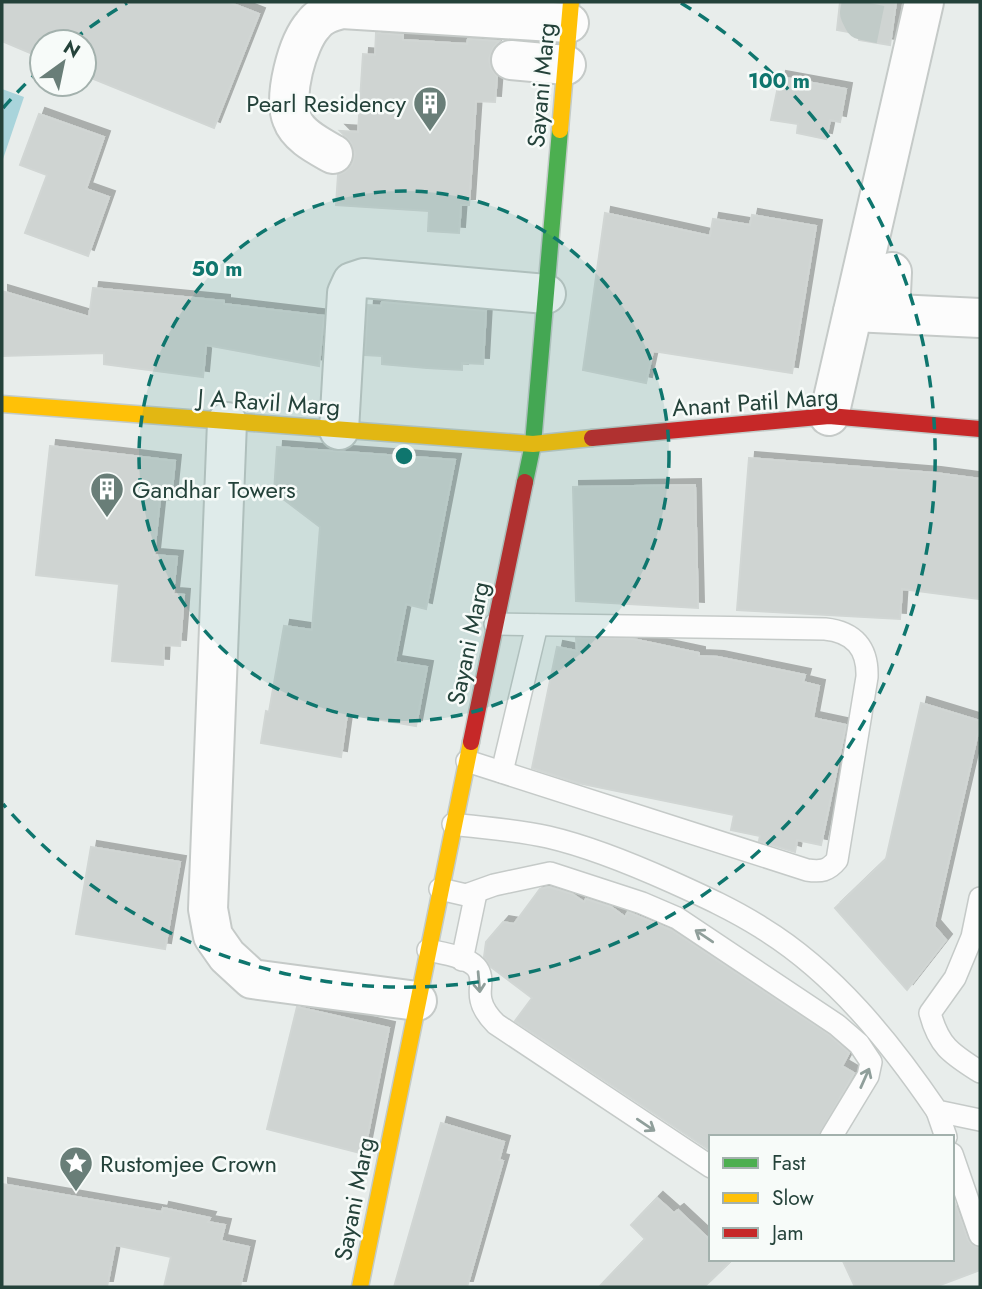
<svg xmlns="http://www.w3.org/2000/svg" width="982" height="1289" viewBox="0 0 982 1289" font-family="Jost,sans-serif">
<defs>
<filter id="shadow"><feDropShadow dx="6" dy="-6" stdDeviation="0" flood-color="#0004"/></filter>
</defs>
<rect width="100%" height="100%" fill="#e8edeb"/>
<!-- water -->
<polygon fill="#a9d4db" points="2,89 24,97 2,162"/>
<!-- building -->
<g fill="#cfd4d2" stroke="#d1d6d4" stroke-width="2" filter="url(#shadow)">
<polygon points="2,2 228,2 259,14 214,128 84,75 84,42 42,42 42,58 2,41"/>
<polygon points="840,2 896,2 890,45 859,40 860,34 837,30"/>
<polygon points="376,33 403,35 403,40 467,44 468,39 499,41 493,48 489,59 491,69 497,76 495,102 476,101 469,205 461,205 459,233 428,231 429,211 336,205 338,175 345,172 352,165 355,154 351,142 340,131 358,132 363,54 375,55"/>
<polygon points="780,77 846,89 840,122 830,120 826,139 797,133 798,124 771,120"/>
<polygon points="39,114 104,137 86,189 109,197 88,256 25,233 47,175 20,165"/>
<polygon points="605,213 710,236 713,219 750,225 752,215 816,226 792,373 653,351 646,383 583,370"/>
<polygon points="93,288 224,301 224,304 324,316 319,366 206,345 203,377 104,364 104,353 2,356 2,291 89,317"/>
<polygon points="382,302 486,311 483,364 462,363 462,370 427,368 382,364 382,356 365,355 368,305 381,306"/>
<polygon points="50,446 175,461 171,500 160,499 154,555 177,557 173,594 184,595 180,646 164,645 163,665 112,661 119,584 36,575"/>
<polygon points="277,447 455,460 426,609 406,604 395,662 427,667 416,726 347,714 341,757 261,743 266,711 269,712 284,626 312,630 320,527 274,492"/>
<polygon points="749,458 935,473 980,479 980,599 902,589 900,619 737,610"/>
<polygon points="695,485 698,608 576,601 573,487"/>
<polygon points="576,638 633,639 699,653 699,656 718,657 805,675 803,682 819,686 813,718 846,725 821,845 797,840 795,852 759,841 760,836 731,830 734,815 578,783 532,768 557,647 577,651"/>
<polygon points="921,703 980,721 980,724 934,926 946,940 907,990 835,908 886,859"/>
<polygon points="91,847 180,862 165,949 76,934"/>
<polygon points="549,887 572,894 584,902 586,899 611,907 625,917 628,912 671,930 829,1035 849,1053 842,1066 854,1073 818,1137 711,1137 711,1145 708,1149 515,1021 532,998 491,967 484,957 486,942 503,922 514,924 540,889"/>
<polygon points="297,1007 389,1028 364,1154 267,1129"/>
<polygon points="441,1123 504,1142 499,1160 503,1161 467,1287 394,1287"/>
<polygon points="2,1184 162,1212 163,1208 210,1218 208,1222 225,1225 221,1241 249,1247 240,1287 164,1287 171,1257 115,1245 107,1287 2,1287"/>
<polygon points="952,1195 968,1240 972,1245 980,1248 980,1270 935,1287 855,1287 842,1259 952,1259"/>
<polygon points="657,1198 674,1213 678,1210 711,1241 711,1259 733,1259 704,1287 599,1287 645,1239 631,1225"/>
</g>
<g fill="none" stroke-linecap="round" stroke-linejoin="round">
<!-- street-tunnel -->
<polyline stroke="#c1cbc8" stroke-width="38" stroke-dasharray="38 19" stroke-linecap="butt" points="861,2 859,13 863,21 897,28"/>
<!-- lane casing -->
<g stroke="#c5cac8" stroke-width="24">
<g id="lane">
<path d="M467,761L807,870C821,872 828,871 837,860L867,677C868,648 854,632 825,629L495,624"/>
<polyline points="502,772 537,625"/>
<path d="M453,824C484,828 517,830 548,837C591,847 632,864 672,882C703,896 734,910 762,928C834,972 890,1042 937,1111L980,1120"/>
<polyline points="440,889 466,895 494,885 550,873 642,903 677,918 837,1025 859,1044 871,1062 868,1076 831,1137"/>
<path d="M980,898L972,937L955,978L930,1013C939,1047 952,1054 980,1072"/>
<path d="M428,950C441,953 466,956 476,967C485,977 478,989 481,1000C483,1010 489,1017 496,1024L711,1167"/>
<polyline points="462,960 476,893"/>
<polyline points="937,1111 946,1137"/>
<polyline points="952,1154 980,1235"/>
</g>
</g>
<!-- street casing -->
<g stroke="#c5cac8" stroke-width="42">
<g id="street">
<polyline points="511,60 566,65"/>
<path d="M333,154C319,146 298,136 292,119C283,97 297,43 313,25C320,15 331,12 342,9L569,23"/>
<polyline points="853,312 980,318"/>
<polyline points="890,313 892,272"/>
<polyline points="829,416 924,2"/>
<polyline points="227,422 208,909 213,936 227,956 252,979 417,1001"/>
<polyline points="339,430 347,293 352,282 364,278 546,294"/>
</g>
</g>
<!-- fast casing -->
<g stroke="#c3cbc8" stroke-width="19">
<polyline id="fast" points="525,482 533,444 560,130"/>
</g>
<!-- slow casing -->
<g stroke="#c3cbc8" stroke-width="19">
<g id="slow">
<polyline points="560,130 571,2"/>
<polyline points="2,404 533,444 592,438"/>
<polyline points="360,1287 471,742"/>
</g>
</g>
<!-- jam casing -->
<g stroke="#c3cbc8" stroke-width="19">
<g id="jam">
<polyline points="592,438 829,416 980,429"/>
<polyline points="471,742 525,482"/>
</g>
</g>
<!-- lane -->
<use href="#lane" stroke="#fcfcfc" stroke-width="21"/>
<!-- street -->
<use href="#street" stroke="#fcfcfc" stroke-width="38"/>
<!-- fast -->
<use href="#fast" stroke="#4caf50" stroke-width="16"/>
<!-- slow -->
<use href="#slow" stroke="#ffc107" stroke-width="16"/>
<!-- jam -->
<use href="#jam" stroke="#c62828" stroke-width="16"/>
</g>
<!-- one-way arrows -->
<defs><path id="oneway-shaft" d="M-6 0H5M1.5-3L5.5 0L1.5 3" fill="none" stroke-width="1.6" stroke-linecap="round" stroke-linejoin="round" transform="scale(1.75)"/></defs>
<g stroke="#909f9b">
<use href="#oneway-shaft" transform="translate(704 936) rotate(-146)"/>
<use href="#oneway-shaft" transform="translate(479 982) rotate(85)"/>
<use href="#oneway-shaft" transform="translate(865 1078) rotate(-66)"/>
<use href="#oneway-shaft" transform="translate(646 1125) rotate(34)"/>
</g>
<!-- distance rings -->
<circle cx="404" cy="456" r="265" fill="#0f766e" fill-opacity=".12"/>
<g fill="none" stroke="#0f766e" stroke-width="3.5" stroke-dasharray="12 9">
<circle cx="404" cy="456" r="265"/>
<path d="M3 108A531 531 0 0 1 42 68M73 40A531 531 0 0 1 127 3M681 3A531 531 0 1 1 3 804"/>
</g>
<!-- icons -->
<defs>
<g id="building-pin" transform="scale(1.75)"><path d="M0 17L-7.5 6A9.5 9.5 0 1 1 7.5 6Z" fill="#697e78" stroke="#f7fbf9"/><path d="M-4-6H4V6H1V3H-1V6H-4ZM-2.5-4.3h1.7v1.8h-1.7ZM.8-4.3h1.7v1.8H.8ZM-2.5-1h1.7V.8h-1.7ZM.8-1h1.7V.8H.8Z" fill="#fff"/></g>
<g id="sight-pin" transform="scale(1.75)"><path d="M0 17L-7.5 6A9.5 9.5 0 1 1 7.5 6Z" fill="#697e78" stroke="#f7fbf9"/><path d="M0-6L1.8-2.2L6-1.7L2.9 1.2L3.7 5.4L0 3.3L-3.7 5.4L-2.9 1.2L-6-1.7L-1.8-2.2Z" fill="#fff"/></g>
</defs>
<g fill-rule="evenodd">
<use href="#building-pin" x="430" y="103"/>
<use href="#building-pin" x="107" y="489"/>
<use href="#sight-pin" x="76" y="1163"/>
</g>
<g text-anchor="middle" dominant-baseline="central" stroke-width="5" stroke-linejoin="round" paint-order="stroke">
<!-- street labels -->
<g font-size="24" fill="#24423a" stroke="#f7fbf9">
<text transform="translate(541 85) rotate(-85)">Sayani Marg</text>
<text transform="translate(269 402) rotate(4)">J A Ravil Marg</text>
<text transform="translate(755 402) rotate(-4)">Anant Patil Marg</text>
<text transform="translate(468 643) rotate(-78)">Sayani Marg</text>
<text transform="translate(354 1199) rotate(-79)">Sayani Marg</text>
</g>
<!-- poi labels -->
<g font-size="24" fill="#24423a" stroke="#f7fbf9" text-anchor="start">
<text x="406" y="103" text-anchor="end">Pearl Residency</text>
<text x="132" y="489">Gandhar Towers</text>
<text x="100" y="1163">Rustomjee Crown</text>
</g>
</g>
<circle cx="404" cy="456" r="10" fill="#0f766e" stroke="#f7fbf9" stroke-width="3.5"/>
<g font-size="21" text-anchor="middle" font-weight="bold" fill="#0f766e" stroke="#f7fbf9" stroke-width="5" stroke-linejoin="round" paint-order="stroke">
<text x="779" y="88">100 m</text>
<text x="217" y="276">50 m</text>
</g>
<!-- border -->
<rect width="982" height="1289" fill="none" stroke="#24423a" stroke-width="7"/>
<!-- legend -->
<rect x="709" y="1135" width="245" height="126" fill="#f7fbf9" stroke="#a3b1ad" stroke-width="2"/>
<rect x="723" y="1158" width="35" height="10" fill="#4caf50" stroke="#a3b1ad" stroke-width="2"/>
<text x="772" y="1170" font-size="21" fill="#24423a">Fast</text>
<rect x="723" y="1193" width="35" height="10" fill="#ffc107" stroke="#a3b1ad" stroke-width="2"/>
<text x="772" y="1205" font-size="21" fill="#24423a">Slow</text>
<rect x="723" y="1228" width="35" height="10" fill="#c62828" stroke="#a3b1ad" stroke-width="2"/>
<text x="772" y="1240" font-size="21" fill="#24423a">Jam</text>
<!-- north arrow -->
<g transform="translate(63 63) rotate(33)"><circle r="33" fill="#f7fbf9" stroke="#a3b1ad" stroke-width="2"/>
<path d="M0-5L12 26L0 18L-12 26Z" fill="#697e78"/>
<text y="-10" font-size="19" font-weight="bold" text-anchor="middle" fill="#24423a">N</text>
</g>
</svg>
